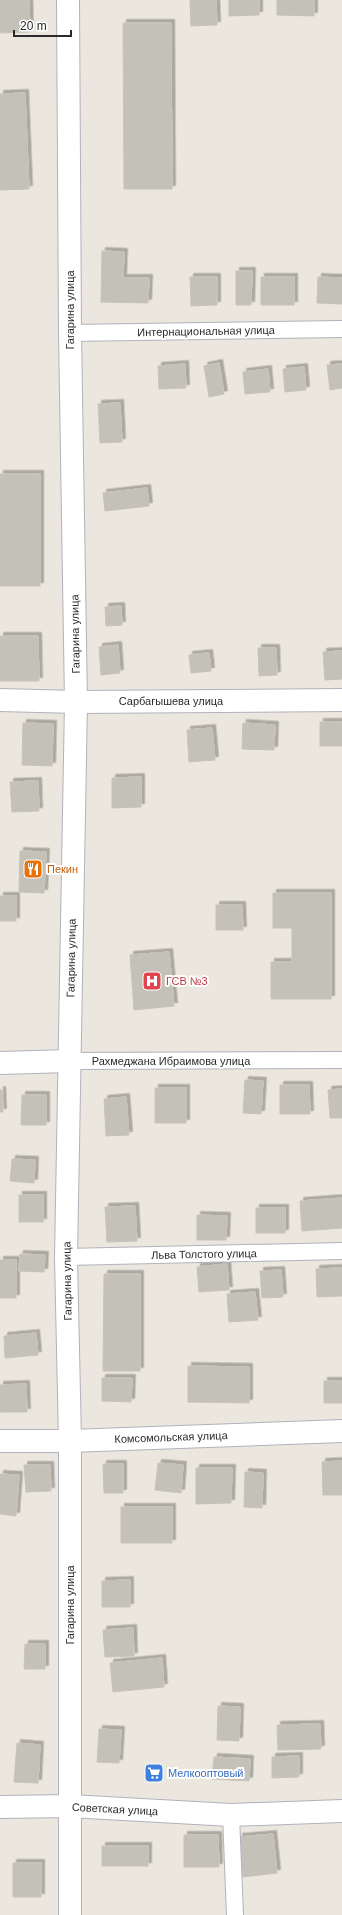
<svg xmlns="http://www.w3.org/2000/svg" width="342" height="1915" viewBox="0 0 342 1915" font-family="Helvetica,sans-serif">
<defs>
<filter id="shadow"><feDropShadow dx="3.5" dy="-3.5" stdDeviation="0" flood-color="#0004"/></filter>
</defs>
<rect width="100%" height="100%" fill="#ebe7de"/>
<!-- building -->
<g fill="#c4c1b9" stroke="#c7c3b7" filter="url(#shadow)">
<polygon points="0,0 29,0 30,32 0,33"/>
<polygon points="190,0 216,0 217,25 191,26"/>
<polygon points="229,0 259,0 259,15 229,16"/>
<polygon points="277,0 314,0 314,16 277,15"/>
<polygon points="123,23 171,23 172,189 124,189"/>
<polygon points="25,93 29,189 0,190 0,94"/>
<polygon points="102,251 124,252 123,278 149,278 148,303 101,302"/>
<polygon points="236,271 252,271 251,305 236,305"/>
<polygon points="190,277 217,277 217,305 191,306"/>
<rect x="261" y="277" width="33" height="28"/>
<polygon points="318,277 342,278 342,304 317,303"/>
<polygon points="219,363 224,394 209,397 204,366"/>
<polygon points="185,364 186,388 159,389 158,366"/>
<polygon points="342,364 342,388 330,390 327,365"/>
<polygon points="304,367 306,390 285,392 283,369"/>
<polygon points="268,369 270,392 245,394 243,372"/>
<polygon points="120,403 122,442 100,443 98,404"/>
<rect x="0" y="474" width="40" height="112"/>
<polygon points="147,488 149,506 105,511 103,493"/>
<polygon points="121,606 122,625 106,626 105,607"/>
<polygon points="0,636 38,636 39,681 0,681"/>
<polygon points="118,645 120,673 101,675 99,647"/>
<polygon points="258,648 276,648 277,675 259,676"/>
<polygon points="342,651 342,679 325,680 323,652"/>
<polygon points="209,653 211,671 191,673 189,655"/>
<rect x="320" y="722" width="22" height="24"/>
<polygon points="23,723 53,724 52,766 22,765"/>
<polygon points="243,723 275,725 274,750 242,749"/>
<polygon points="212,728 215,760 189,762 187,730"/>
<polygon points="141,777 141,807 112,808 112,778"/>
<polygon points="38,781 39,811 12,812 10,782"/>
<polygon points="20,851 46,852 44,893 19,892"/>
<polygon points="273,893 331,893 331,999 271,999 271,962 292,962 292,928 273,928"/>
<rect x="0" y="896" width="16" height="25"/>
<polygon points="216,905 242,905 243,930 216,930"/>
<polygon points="169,952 174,1006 134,1010 130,955"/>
<polygon points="245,1080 263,1081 261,1114 243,1113"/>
<polygon points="280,1085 309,1085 310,1114 280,1114"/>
<rect x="155" y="1088" width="31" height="35"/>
<polygon points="342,1089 342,1118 330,1118 328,1090"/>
<polygon points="0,1090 2,1090 3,1112 0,1112"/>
<polygon points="22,1095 46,1095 46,1125 21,1125"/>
<polygon points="126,1097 129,1135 106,1136 104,1099"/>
<polygon points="12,1159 35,1160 34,1183 10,1181"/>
<rect x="19" y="1195" width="24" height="27"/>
<polygon points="342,1198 342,1228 302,1231 300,1201"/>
<polygon points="135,1206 137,1241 107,1242 105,1207"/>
<rect x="256" y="1208" width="29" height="25"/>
<polygon points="197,1215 227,1216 226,1240 197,1240"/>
<polygon points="20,1254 45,1255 44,1272 19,1271"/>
<rect x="0" y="1260" width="16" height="38"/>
<polygon points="227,1264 229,1290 199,1292 197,1267"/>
<polygon points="342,1268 342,1296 317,1297 316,1269"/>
<polygon points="281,1270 283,1297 262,1298 260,1271"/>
<polygon points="104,1274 140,1274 140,1371 103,1371"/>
<polygon points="255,1292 258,1320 229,1322 227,1294"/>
<polygon points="36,1333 38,1355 5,1358 4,1336"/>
<polygon points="188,1366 249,1367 249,1403 188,1402"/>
<polygon points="102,1378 132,1378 131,1402 102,1401"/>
<rect x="324" y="1381" width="18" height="22"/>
<polygon points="26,1384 27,1412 0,1412 0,1385"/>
<polygon points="342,1461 342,1495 323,1495 322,1462"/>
<polygon points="158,1463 183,1465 181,1493 155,1490"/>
<polygon points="103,1464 123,1464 123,1493 104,1493"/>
<polygon points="24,1465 50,1465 51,1491 26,1492"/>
<polygon points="196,1468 232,1468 231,1503 196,1504"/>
<polygon points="245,1472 263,1473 262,1508 244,1507"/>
<polygon points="0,1474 19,1475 16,1516 0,1514"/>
<rect x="121" y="1507" width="51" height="36"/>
<polygon points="130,1580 130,1607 102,1607 102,1581"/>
<polygon points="133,1628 134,1656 105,1657 103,1630"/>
<polygon points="25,1644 45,1644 45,1669 24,1669"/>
<polygon points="162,1658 164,1687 113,1692 110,1663"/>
<polygon points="218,1706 240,1707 239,1741 217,1740"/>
<polygon points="320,1724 321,1749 278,1750 277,1725"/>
<polygon points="99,1729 121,1730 119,1763 97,1762"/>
<polygon points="17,1743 40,1745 38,1783 14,1782"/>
<polygon points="299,1756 299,1777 272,1778 272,1757"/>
<polygon points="214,1757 250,1759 249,1781 212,1779"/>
<polygon points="273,1834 277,1873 243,1877 239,1837"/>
<polygon points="184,1835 218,1835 219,1867 184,1867"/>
<rect x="102" y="1846" width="46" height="20"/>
<rect x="13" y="1863" width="28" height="34"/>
</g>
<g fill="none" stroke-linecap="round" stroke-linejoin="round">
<!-- street casing -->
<g stroke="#b1b2bd" stroke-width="18">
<g id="street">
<polyline points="70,333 342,329"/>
<polyline points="69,1061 342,1060"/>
<polyline points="66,1257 342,1251"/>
<polyline points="231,1815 235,1915"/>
</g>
</g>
<!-- secondary casing -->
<g stroke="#b1b2bd" stroke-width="24">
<g id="secondary">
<polyline points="68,0 70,333 76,702 66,1257 70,1441 70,1915"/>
<polyline points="0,700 76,702 342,700"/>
<polyline points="0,1063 69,1061"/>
<polyline points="0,1441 70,1441 342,1431"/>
<polyline points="0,1807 70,1806 231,1815 342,1811"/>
</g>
</g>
<!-- street -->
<use href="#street" stroke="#fff" stroke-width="16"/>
<!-- secondary -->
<use href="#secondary" stroke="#fff" stroke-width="22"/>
</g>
<!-- icons -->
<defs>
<g id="restaurant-square" transform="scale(1)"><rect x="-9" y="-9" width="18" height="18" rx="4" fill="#e8710a" stroke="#fff"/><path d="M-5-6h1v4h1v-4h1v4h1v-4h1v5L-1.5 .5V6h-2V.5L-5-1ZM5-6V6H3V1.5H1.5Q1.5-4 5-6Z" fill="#fff"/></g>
<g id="hospital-square" transform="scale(1)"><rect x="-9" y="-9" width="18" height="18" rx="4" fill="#e0444e" stroke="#fff"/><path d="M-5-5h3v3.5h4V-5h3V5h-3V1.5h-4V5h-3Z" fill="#fff"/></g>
<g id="supermarket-square" transform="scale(1)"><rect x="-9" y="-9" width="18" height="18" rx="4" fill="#3f7fe0" stroke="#fff"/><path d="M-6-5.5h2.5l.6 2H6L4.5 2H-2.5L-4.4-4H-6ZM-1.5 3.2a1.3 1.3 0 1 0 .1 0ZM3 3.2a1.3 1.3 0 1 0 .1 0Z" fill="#fff"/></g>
</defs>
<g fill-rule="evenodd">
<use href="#restaurant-square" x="33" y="869"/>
<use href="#hospital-square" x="152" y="981"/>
<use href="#supermarket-square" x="154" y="1773"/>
</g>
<g text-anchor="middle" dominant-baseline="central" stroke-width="4" stroke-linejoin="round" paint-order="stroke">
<!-- street labels -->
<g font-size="11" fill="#2b2b2b" stroke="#fff">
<text transform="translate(70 310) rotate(-90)">Гагарина улица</text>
<text transform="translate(206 331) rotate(-1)">Интернациональная улица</text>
<text transform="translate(75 634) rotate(-91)">Гагарина улица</text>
<text x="171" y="701">Сарбагышева улица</text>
<text transform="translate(71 958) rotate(-89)">Гагарина улица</text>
<text x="171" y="1061">Рахмеджана Ибраимова улица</text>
<text transform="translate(204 1254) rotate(-1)">Льва Толстого улица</text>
<text transform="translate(67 1281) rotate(-91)">Гагарина улица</text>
<text transform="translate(171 1437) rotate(-2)">Комсомольская улица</text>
<text transform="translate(70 1605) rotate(-90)">Гагарина улица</text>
<text transform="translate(115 1809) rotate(3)">Советская улица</text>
</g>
<!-- food labels -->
<g font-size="11" fill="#c56008" stroke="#fff" text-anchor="start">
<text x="47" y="869">Пекин</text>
</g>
<!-- health labels -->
<g font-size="11" fill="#be3a42" stroke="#fff" text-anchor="start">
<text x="166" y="981">ГСВ №3</text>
</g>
<!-- shop labels -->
<g font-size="11" fill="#366cbe" stroke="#fff" text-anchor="start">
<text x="168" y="1773">Мелкооптовый</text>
</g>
</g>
<!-- scale -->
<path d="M14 30v6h57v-6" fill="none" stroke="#2b2b2b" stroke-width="2"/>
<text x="20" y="30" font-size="12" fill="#2b2b2b" stroke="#ffffff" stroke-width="3" paint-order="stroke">20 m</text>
</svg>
